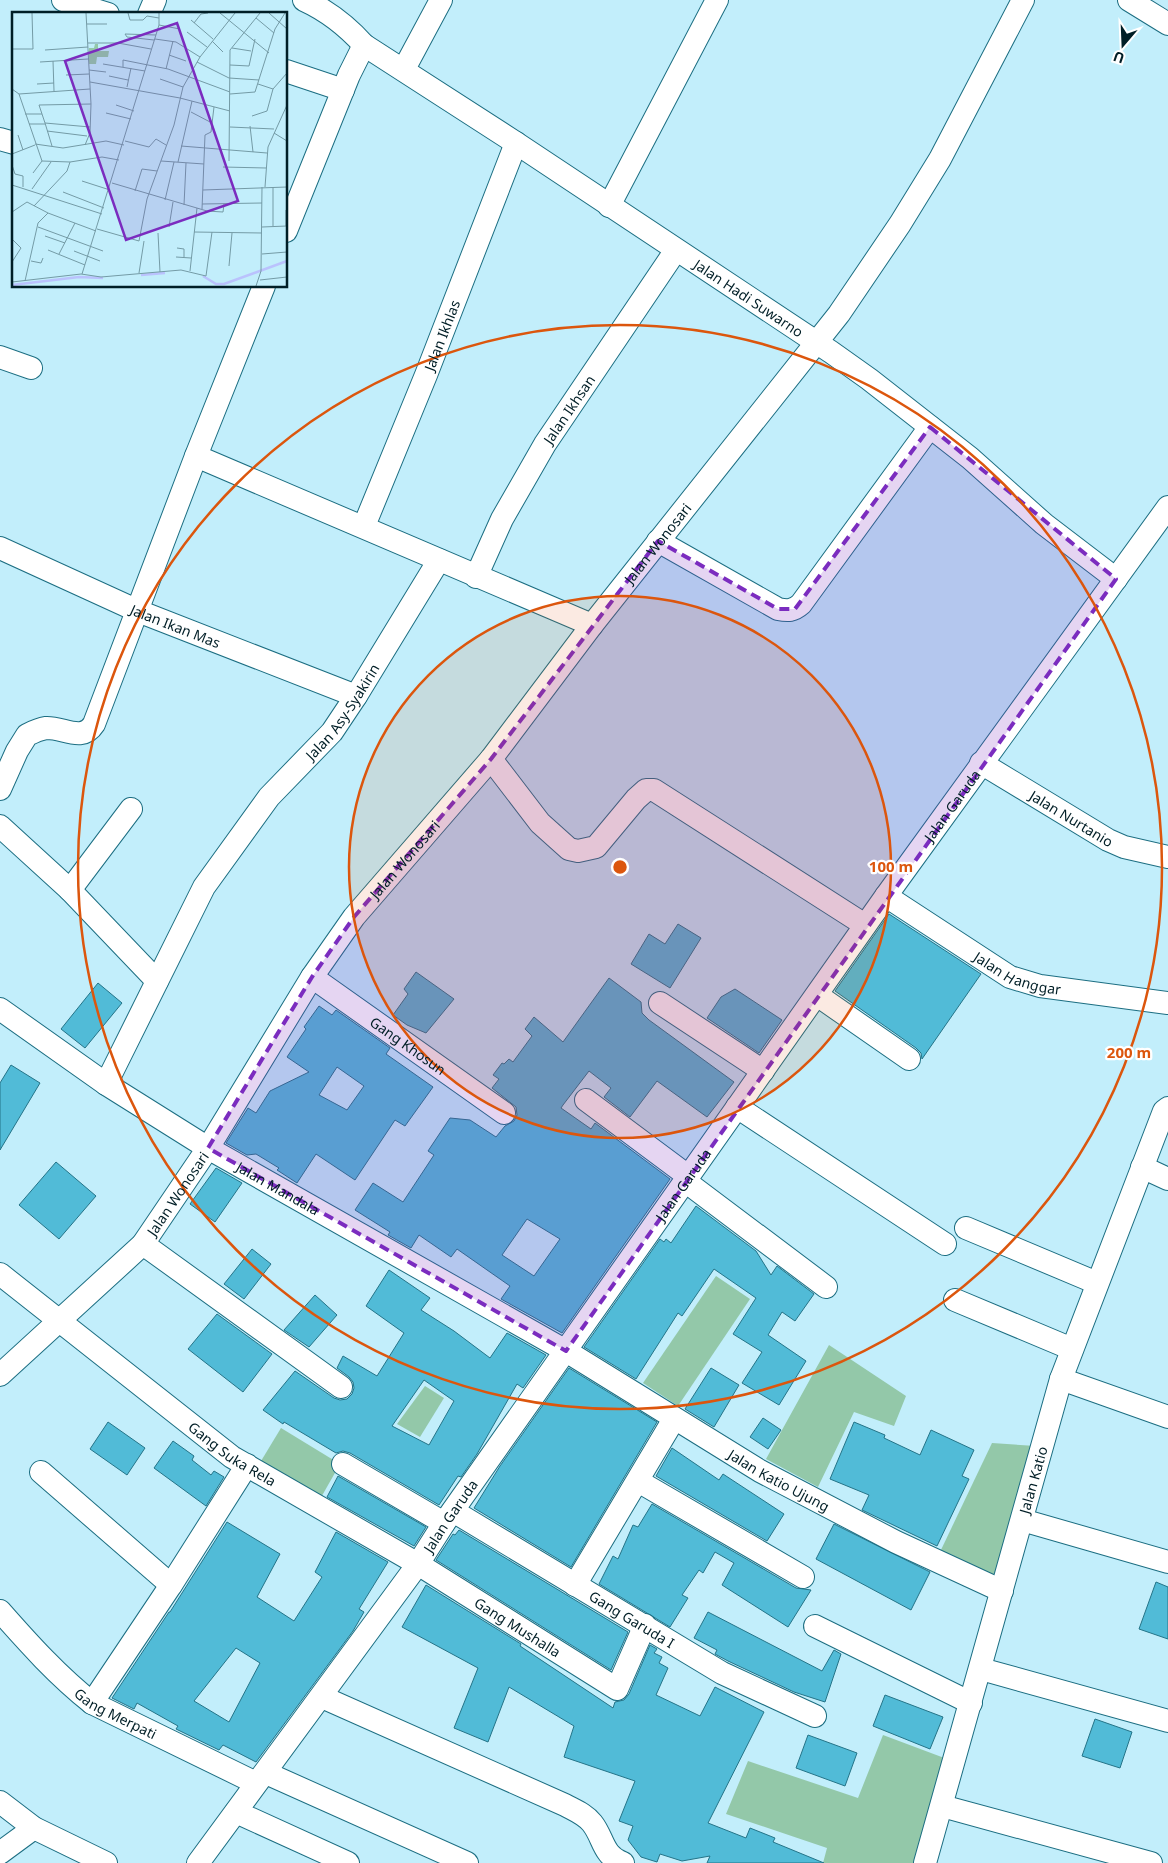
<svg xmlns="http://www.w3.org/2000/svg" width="1168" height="1863" viewBox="0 0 1168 1863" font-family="'Noto Sans',sans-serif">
<rect width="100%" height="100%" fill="#c2eefb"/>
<!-- green -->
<g fill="#93c8a9">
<polygon points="716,1276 750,1299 678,1406 643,1383"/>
<polygon points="829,1345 906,1396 894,1426 854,1412 818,1487 766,1459"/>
<polygon points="425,1386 444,1398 420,1437 397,1424"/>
<polygon points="281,1428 340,1464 319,1501 258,1466"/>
<polygon points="992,1443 1036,1446 998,1576 990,1576 940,1552"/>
<polygon points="883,1735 947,1759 915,1863 823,1863 827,1848 726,1814 748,1761 858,1798"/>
</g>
<!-- building -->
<g fill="#51bbd7" stroke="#247488" fill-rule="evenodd">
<polygon points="889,914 981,974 922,1059 921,1053 916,1048 835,991"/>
<polygon points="678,924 701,938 670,988 631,964 649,934 665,944"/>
<polygon points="416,972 454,999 426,1033 407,1025 393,1015 408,994 404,989"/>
<path d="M609,978L641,1002L642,1013L649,1020L734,1082L707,1117L657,1081L630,1117L604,1097L611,1088L589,1071L563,1105L561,1108L591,1129L595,1123L670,1179L562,1333L501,1299L510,1286L457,1249L451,1257L419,1235L411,1248L388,1235L390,1232L355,1210L373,1183L403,1202L434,1155L428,1151L450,1118L470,1120L496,1137L505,1126L514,1121L517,1115L516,1107L492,1088L499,1079L493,1075L502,1063L504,1064L509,1059L513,1062L532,1036L525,1029L534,1017L563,1042ZM527,1219L560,1239L534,1276L502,1255Z"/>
<polygon points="98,983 122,1003 85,1048 61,1029"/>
<polygon points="735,989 782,1020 759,1053 707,1018 721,997"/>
<path d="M319,1006L332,1015L336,1010L390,1048L386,1054L433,1087L405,1126L395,1120L355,1180L316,1154L297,1183L277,1170L279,1168L256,1154L247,1155L226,1143L248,1108L256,1113L270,1091L309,1072L287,1057L306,1029L304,1027ZM337,1067L364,1086L347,1110L319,1095Z"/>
<polygon points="11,1065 40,1083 0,1150 0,1083"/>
<polygon points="56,1162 96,1196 59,1239 19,1205"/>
<polygon points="216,1168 242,1183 215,1222 190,1204"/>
<polygon points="696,1206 756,1251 771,1275 777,1266 814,1294 795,1321 782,1312 768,1335 806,1361 779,1405 742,1383 762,1352 733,1334 756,1298 714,1269 682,1316 678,1313 636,1379 584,1347 660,1239 664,1242 666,1239 671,1243"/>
<polygon points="252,1249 271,1264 244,1299 224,1284"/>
<path d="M389,1270L430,1298L421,1310L454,1331L490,1358L507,1333L546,1355L523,1388L517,1384L477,1454L461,1477L458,1476L439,1505L350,1453L343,1451L336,1453L284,1422L283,1424L263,1410L295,1371L334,1398L340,1400L347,1399L352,1394L354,1388L353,1382L349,1377L337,1368L343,1356L377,1376L404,1333L366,1306ZM424,1380L454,1401L429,1445L392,1426Z"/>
<polygon points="315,1295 337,1315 309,1347 284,1330"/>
<polygon points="217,1314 272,1354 243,1392 188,1349"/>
<polygon points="569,1368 657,1422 571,1567 474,1508 500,1466"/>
<polygon points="711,1368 739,1385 714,1427 685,1409"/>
<polygon points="763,1418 781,1430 768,1449 750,1437"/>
<polygon points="108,1422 145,1448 127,1475 90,1449"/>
<polygon points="854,1422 885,1435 884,1438 920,1455 931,1430 974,1450 962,1476 969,1479 937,1546 862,1510 869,1495 830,1479"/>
<polygon points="173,1441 194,1456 192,1460 211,1475 214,1471 224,1477 206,1506 154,1468"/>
<polygon points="672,1448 719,1480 723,1474 784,1514 767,1541 656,1476"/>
<polygon points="338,1476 426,1527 414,1546 327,1497"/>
<polygon points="652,1504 796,1588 811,1590 788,1627 722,1585 734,1563 715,1552 703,1573 699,1570 682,1595 688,1598 670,1627 599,1584 613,1556 618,1559 633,1525 638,1527"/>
<path d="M227,1522L280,1554L257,1597L294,1621L322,1577L315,1572L336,1532L388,1562L359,1609L364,1612L353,1631L256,1762L223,1745L219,1750L176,1729L178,1726L137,1703L134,1709L112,1698L169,1612H170ZM236,1648L260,1663L229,1722L194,1701Z"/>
<polygon points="834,1524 930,1572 911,1610 816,1559"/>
<polygon points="459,1530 628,1632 611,1670 436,1560 453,1534 455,1535"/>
<polygon points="1156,1582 1168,1587 1168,1639 1139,1629"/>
<polygon points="426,1585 521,1644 520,1646 613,1708 615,1702 624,1700 629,1694 650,1645 657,1649 654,1653 662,1657 659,1663 668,1668 656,1695 700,1716 715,1687 764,1712 708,1823 746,1838 750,1828 775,1838 773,1842 824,1863 707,1863 710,1856 682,1861 660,1854 657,1862 641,1857 628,1840 633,1826 619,1821 635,1781 564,1757 574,1726 509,1687 488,1742 454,1728 478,1668 402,1627"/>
<polygon points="708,1612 822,1671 834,1650 841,1654 825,1702 794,1692 728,1661 715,1654 717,1650 694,1638"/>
<polygon points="885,1695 943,1717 930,1749 873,1726"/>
<polygon points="1095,1719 1132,1732 1120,1768 1082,1756"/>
<polygon points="808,1735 857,1753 845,1786 796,1768"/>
</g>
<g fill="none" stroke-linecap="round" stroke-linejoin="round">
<!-- minor casing -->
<g stroke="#1c6e82" stroke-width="24">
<g id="minor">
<polyline points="63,0 108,14"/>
<path id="s1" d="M304,0C328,11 346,25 364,45L516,143L831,352L869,379L970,458L1044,524L1116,579"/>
<polyline points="1129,0 1168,24"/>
<polyline points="149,14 155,0"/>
<polyline points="404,69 441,0"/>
<polyline points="286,71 343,90"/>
<polyline points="0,139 14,143"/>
<polyline points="609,206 717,0"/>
<polyline points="286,231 349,75 364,45"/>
<polyline points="0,357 31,368"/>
<polyline points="196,456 592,625"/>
<path id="s2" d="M364,526L426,375L516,143"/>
<path d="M658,541L778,609C788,611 793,611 801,604L930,427"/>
<path id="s3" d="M0,548L138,611L356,696"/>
<path id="s4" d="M476,577L502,519L545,444L676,250"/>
<polyline points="491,759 540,823 569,849 578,851 596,847 636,799 646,790 654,790 865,925"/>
<path id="s5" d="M981,763L1108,840L1124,847L1168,857"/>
<path d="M0,789L17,751L27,735C33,732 39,729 46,728C63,727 82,743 94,724L196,456L264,286"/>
<polyline points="0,826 70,890 157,981"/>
<polyline points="70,890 131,809"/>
<path id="s6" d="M886,896L1010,977L1040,986L1168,1003"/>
<path id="s7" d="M312,977L504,1113"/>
<polyline points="817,995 909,1059"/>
<polyline points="660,1003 763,1071"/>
<path id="s8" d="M0,1009L106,1084L208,1148L566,1351L760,1471L896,1542L1002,1591"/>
<path id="s9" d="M106,1084L204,887L269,797L332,732L356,696L439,560"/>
<polyline points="586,1100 688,1176"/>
<polyline points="737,1107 945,1244"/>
<polyline points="1142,1167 1168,1179"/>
<polyline points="685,1181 826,1287"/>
<polyline points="966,1228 1097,1283"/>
<polyline points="143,1244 341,1387"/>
<path id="s10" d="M0,1274L232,1457L418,1564L617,1689L645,1625"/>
<polyline points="955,1300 1072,1349"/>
<path id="s11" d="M0,1375L143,1244L208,1148L312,977L354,917L491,759L592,625L839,314L900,224L940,159L1023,0"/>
<polyline points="1061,1379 1168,1417"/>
<polyline points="343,1464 444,1523"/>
<polyline points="41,1472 171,1585"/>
<polyline points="638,1481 803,1577"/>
<path id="s12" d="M453,1511L722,1673L815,1716"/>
<polyline points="1022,1520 1168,1562"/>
<polyline points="575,1585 674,1419"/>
<path id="s13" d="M0,1611C29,1644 58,1676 92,1703L256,1783"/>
<polyline points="815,1626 971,1703"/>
<polyline points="981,1669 1168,1721"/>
<path d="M322,1697L565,1805C574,1810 585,1814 592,1823C604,1838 602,1855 623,1863"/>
<polyline points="92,1703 171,1585 247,1465"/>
<polyline points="266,1773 467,1863"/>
<polyline points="0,1802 34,1828 106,1863"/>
<polyline points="942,1806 1151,1863"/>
<polyline points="236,1812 348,1863"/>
<polyline points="0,1853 34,1828"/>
<path id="s14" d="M198,1863L418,1564L444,1523L886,896L1168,507"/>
<path id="s15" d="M925,1863L1061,1379L1164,1111L1168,1108"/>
</g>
</g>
<!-- minor -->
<use href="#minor" stroke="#fff" stroke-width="22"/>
</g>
<!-- marked area -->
<path fill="#7b2cbf" fill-opacity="0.2" stroke="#7b2cbf" stroke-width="4" stroke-dasharray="10 6" stroke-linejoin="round" d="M930,427L1116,579L566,1351L208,1148L312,977L354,917L491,759L658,541L778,609H795Z"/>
<!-- distance rings -->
<circle cx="620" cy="867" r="271" fill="#dc560d" fill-opacity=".12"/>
<g fill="none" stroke="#dc560d" stroke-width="2.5">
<circle cx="620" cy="867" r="271"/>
<circle cx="620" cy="867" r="542"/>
</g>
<g text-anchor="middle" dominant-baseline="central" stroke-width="4.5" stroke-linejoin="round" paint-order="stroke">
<!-- street labels -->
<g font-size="14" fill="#001e26" stroke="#fff">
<text stroke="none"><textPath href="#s1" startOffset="536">Jalan Hadi Suwarno</textPath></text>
<text stroke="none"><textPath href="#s2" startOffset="206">Jalan Ikhlas</textPath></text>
<text stroke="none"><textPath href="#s4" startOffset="192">Jalan Ikhsan</textPath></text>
<text stroke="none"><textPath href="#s11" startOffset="1065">Jalan Wonosari</textPath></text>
<text stroke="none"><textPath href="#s3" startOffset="192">Jalan Ikan Mas</textPath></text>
<text stroke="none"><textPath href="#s9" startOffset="444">Jalan Asy-Syakirin</textPath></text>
<text stroke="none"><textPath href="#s14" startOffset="1299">Jalan Garuda</textPath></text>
<text stroke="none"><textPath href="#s5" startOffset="106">Jalan Nurtanio</textPath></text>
<text stroke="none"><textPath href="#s11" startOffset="660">Jalan Wonosari</textPath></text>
<text stroke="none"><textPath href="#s6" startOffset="154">Jalan Hanggar</textPath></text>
<text stroke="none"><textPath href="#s7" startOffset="118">Gang Khosun</textPath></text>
<text stroke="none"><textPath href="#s14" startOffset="834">Jalan Garuda</textPath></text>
<text stroke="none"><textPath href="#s8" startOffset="331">Jalan Mandala</textPath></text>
<text stroke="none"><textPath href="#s11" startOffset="255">Jalan Wonosari</textPath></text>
<text stroke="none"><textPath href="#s10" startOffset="294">Gang Suka Rela</textPath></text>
<text stroke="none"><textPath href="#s8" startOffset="911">Jalan Katio Ujung</textPath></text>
<text stroke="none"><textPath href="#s15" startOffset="398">Jalan Katio</textPath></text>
<text stroke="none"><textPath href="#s14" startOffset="429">Jalan Garuda</textPath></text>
<text stroke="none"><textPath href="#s12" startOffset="209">Gang Garuda I</textPath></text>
<text stroke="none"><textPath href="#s10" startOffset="628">Gang Mushalla</textPath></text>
<text stroke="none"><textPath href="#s13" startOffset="156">Gang Merpati</textPath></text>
</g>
</g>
<!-- overview -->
<g transform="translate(12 12)">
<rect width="275" height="275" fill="#c2eefb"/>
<path d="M83,32H86V39H97L96,45H85L84,52H77V36H82Z" fill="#93c8a9"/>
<path fill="none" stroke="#bac2fd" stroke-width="2.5" d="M129,263L153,261M191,264L204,272H212L275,249M0,273L67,265L91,266"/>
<path fill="none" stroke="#749ba6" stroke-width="1" d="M116,1L118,8H131L135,4L147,6M208,1L257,41M257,1L275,17M244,6L262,21M179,8L201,27M182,11L189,2L196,1M75,12H95M147,13L168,17M175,20L195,35M143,27L164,30L188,45M142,28L115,25L113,22L144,23M200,29L211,40M76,31H106L139,37M220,36L239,39M0,37H21L20,1M33,38L76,35M157,43L174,49M41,49L42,79M28,50L76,47M185,50L217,66L247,68M91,52L133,59M218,53L237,54L243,27M111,55V48L156,57L218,80M154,57L161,29M77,58L94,60M54,63L77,62M97,64L116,68M148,67L171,75M78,70L168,86L218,99M25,72L42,71M246,72L261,77M115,75L119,56M0,77L7,82L30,149L58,150L90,145L107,148M7,82L78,77M218,82L243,80L263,17L273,1M104,93L122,99M179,100L200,111M94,101L119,107M13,102H30M240,104L255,99L261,77L275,61M33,111L40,134M17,112H33M238,114L241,140M78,115L33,111L27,93L79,92M218,115L262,117M35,119L75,124M262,121L275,129M6,123L11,138M113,129L137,135L144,127L154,133M23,132L51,136L94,129L112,133M73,133L78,121L79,92L74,1M169,134L255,141M0,142L23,133M149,149L192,152M217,149L218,38L248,1M166,150L180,89M0,153L3,162L11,164V175M211,155L254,156M21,161L30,149M70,169L98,178M100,171L195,199L211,200L212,192M0,173L90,202M253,175L256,135L275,93M20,177L39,150M191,178L275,175M123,179L130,157L145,159M51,180L92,196M153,188L162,150M190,192L250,191M172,193L174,151M22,194L55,159L58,150M190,197L193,123L199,120L202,95M0,200L15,190L36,201L84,219M261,214V175M274,214V198M26,215L91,239M157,215L161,190M250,215L275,214M85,217L127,229L135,187L162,113L171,75L188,45L223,1M182,220L250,221M146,221L148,260M33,224L53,231M0,227L9,236L0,250M165,236L172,237V245M36,238L73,253M62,239L88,249M47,242L63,211M250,242L275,240M164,245L179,246M19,249L29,251L31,246M217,254L220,221M178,259L185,196M127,261L132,229M70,262L147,13V1M248,268L275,265M13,269L26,211L36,201M0,270L69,262L89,265L169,258L194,264L200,220M244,274L249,259L250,175"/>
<path fill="#7b2cbf" fill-opacity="0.15" stroke="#7b2cbf" stroke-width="2.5" d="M165,11L226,189L114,228L53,49Z"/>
<rect width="275" height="275" fill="none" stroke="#001e26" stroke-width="2.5"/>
</g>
<circle cx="620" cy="867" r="8" fill="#dc560d" stroke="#fff" stroke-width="2.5"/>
<g font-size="15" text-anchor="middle" font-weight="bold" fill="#dc560d" stroke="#fff" stroke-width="4.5" stroke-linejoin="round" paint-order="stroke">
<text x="891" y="872">100 m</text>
<text x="1129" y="1058">200 m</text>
</g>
<!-- north arrow -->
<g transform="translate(1123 45) rotate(199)" stroke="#ffffff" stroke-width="4" paint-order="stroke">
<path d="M0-4L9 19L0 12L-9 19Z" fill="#001e26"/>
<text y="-8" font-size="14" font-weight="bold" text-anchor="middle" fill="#001e26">U</text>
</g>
</svg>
